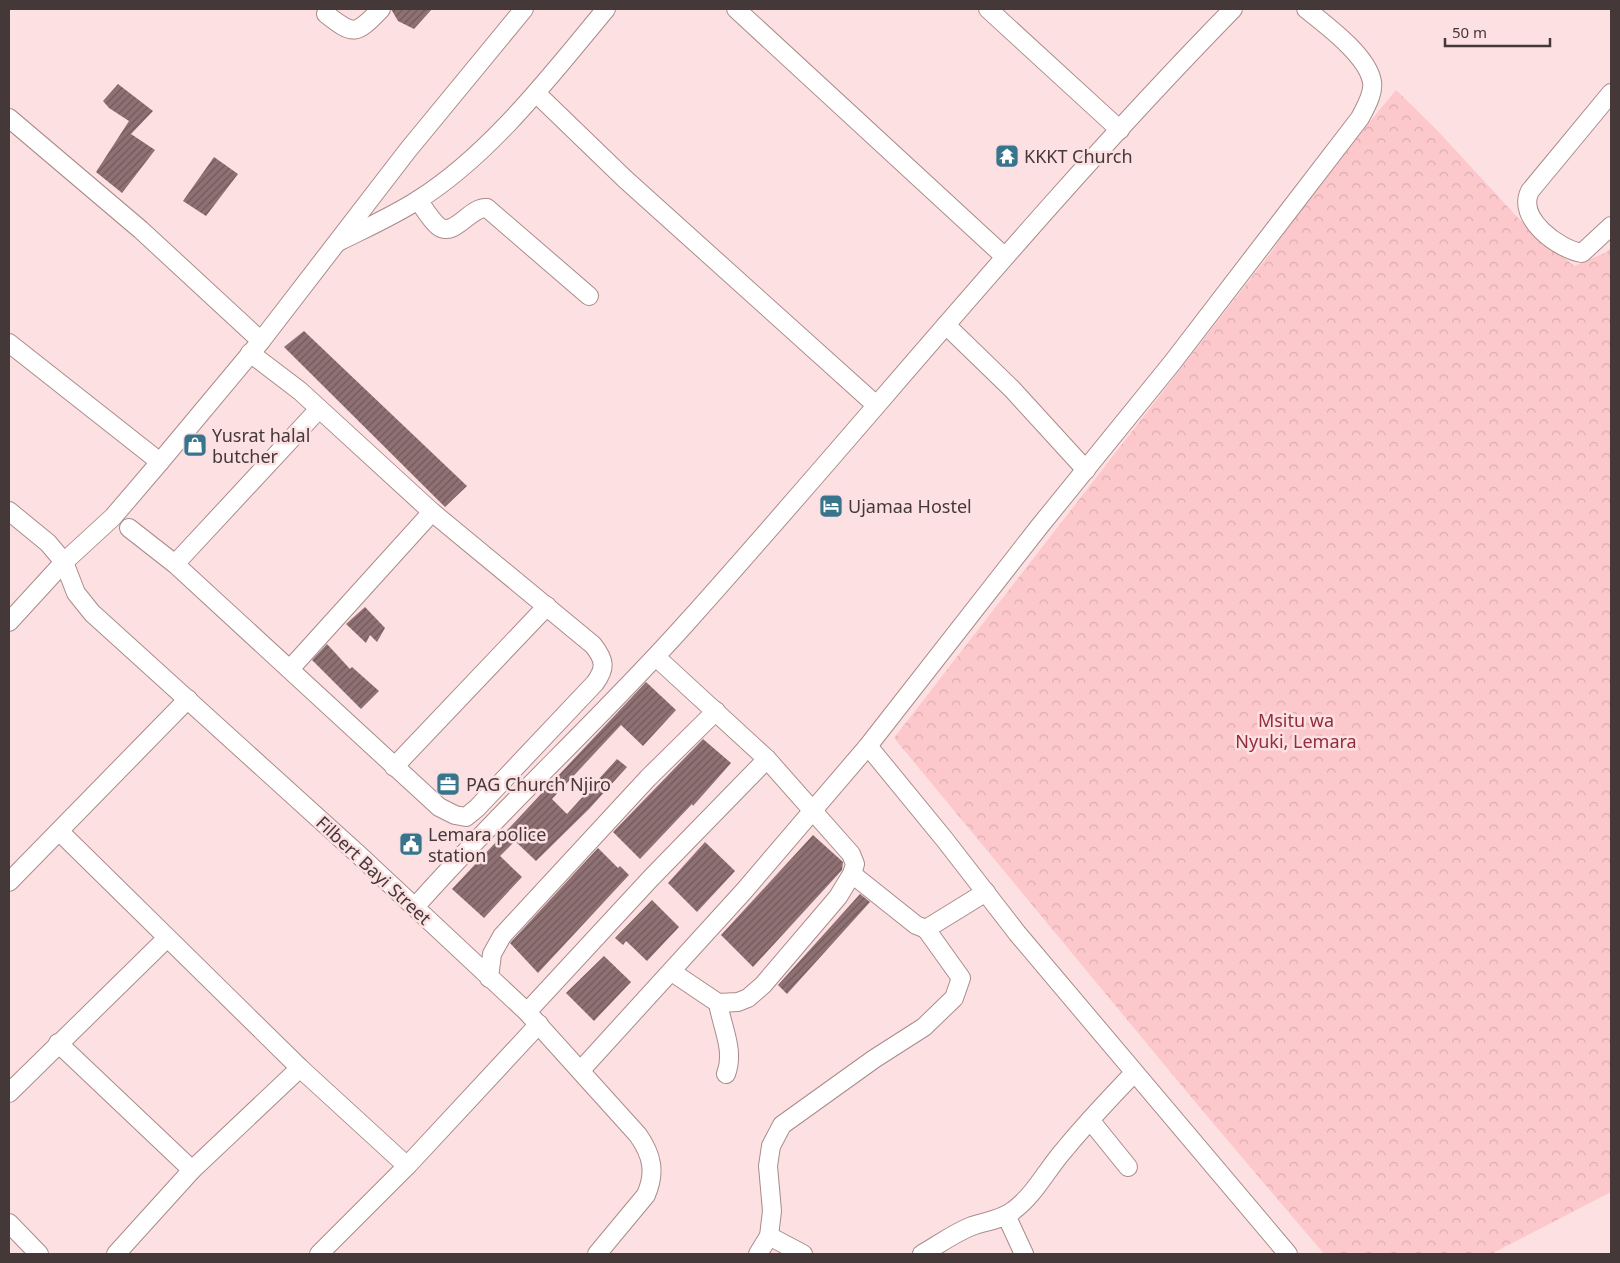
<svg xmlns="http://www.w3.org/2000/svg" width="1620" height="1263" viewBox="0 0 1620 1263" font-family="'Noto Sans',sans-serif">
<defs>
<pattern id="forest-crowns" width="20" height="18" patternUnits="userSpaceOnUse" patternTransform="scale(1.25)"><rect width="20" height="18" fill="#fdc8cb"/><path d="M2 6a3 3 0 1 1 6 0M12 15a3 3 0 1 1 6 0" fill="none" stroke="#daadaf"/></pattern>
<pattern id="building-hatch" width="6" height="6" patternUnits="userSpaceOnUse" patternTransform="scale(1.25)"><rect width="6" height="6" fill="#8f7173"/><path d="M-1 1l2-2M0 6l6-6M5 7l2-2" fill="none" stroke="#70595a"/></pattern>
</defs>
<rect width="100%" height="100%" fill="#fde1e2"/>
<!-- forest -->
<polygon fill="url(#forest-crowns)" points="1396,90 1436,129 1519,219 1574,266 1607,252 1611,247 1611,1192 1491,1254 1324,1254 1196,1103 894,738 1272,251 1315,188"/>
<!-- building -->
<g fill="url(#building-hatch)">
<polygon points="391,9 432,9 414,29 398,21"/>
<polygon points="118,84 153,111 131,134 155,150 122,193 96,172 129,121 109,108 103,101"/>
<polygon points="214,157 238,174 206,216 183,201"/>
<polygon points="304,331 467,486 445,507 284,347"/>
<polygon points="365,607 385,628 377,642 370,635 366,643 346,624"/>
<polygon points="327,644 350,669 352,667 379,691 361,709 312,660"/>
<polygon points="646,682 676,710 643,746 621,725 552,799 567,814 617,759 627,767 589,809 536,861 515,841 500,856 522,877 484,918 452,889"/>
<polygon points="703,739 731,763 693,806 692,804 640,859 613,832"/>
<polygon points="813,835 843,862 842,870 753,967 721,935"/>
<polygon points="705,842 735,871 697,912 668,883"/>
<polygon points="598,848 618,868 620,866 629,875 538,973 510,943"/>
<polygon points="860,894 870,902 787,994 778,985"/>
<polygon points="652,900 679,927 647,961 626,941 623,945 615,938"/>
<polygon points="604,956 631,982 594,1021 566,993"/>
</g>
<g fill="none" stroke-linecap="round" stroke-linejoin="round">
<!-- minor casing -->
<g stroke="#aa8b8c" stroke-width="20">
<g id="minor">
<polyline points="736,9 1004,256"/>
<polyline points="988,9 1120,130"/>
<path d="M326,14C354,36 356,35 381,9"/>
<polyline points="536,93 625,179 876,405"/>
<path d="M1611,93L1530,191C1516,218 1558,249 1582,253L1611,226"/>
<polyline points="9,118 141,230 261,341"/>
<path d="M418,200C424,208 430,219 438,226C454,239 470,206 487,208L589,296"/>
<path d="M340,241C366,228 393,216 418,200C491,154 551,75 606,9"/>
<polyline points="946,325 1012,389 1086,470"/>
<polyline points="9,343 160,462"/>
<path d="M9,511L48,543L64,562L76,593L92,613L359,855L527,1012L638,1135C652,1155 656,1172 646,1195L597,1254"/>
<path d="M129,528L175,564L439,807L455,815L466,817L477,808L595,683C606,668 605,660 593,645L432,512L300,391L250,353"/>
<polyline points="175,564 319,409"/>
<polyline points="9,622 64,562 113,517 160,462 261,341 408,150 524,9"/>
<polyline points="656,657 767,759 851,854 855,864 852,874 838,897 763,985 748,998 738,1002 718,1003 672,972"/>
<polyline points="290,669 432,512"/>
<polyline points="868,746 945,840 1017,933 1288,1254"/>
<polyline points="394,767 547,606"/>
<polyline points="60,832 300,1068 407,1166"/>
<polyline points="852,874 916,925 926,929 986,892"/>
<polyline points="9,882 188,699"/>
<path d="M415,907C502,808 601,719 689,620C871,417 1042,204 1233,9"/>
<polyline points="489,978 492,954 502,936 648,778 716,711"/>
<path d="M718,1003C722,1027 735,1051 726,1074"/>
<polyline points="527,1012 651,878 767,759"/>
<polyline points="58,1043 192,1170"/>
<path d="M581,1070L744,891L868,746L1039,527L1172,363L1360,118C1365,108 1374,94 1372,82C1368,56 1326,25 1306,9"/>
<polyline points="9,1093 167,938"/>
<polyline points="1090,1120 1128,1167"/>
<polyline points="1006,1215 1024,1254"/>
<polyline points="9,1223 39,1254"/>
<polyline points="769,1236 803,1254"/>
<polyline points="116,1254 192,1170 300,1068"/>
<polyline points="319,1254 407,1166 539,1024"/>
<polyline points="758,1254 769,1236 772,1211 768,1166 771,1146 782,1125 874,1059 924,1027 954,998 961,978 926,929"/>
<path d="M922,1254C938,1245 954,1233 972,1226C986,1221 1002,1220 1014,1210C1036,1193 1047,1169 1065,1149C1087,1122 1110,1098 1134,1073"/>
</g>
</g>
<!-- minor -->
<use href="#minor" stroke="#fff" stroke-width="18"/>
</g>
<!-- icons -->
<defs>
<g id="temple-square" transform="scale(1.25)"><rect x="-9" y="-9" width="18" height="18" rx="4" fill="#38758c" stroke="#fde1e2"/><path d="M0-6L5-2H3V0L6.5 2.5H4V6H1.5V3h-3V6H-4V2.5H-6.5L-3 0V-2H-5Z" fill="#fff"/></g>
<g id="shop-square" transform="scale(1.25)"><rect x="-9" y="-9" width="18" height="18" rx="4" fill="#38758c" stroke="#fde1e2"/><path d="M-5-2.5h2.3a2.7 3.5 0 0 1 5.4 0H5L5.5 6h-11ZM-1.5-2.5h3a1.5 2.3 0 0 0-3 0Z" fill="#fff"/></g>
<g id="hotel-square" transform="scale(1.25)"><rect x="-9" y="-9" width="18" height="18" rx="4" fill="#38758c" stroke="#fde1e2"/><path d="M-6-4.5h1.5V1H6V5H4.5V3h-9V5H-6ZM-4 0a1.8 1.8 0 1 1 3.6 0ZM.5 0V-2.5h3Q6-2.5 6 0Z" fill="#fff"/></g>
<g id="office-square" transform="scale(1.25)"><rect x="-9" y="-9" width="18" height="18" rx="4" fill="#38758c" stroke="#fde1e2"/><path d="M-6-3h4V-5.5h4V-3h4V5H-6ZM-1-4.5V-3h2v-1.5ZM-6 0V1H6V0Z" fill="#fff"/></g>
<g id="civic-square" transform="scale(1.25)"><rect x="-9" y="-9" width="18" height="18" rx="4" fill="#38758c" stroke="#fde1e2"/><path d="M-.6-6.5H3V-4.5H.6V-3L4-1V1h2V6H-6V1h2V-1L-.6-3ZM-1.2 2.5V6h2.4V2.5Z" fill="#fff"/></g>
</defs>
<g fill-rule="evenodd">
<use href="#temple-square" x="1007" y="156"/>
<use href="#shop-square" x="195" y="445"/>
<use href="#hotel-square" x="831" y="506"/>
<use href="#office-square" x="448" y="784"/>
<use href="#civic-square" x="411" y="844"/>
</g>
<g text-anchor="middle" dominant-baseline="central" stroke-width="5" stroke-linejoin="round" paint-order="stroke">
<!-- poi labels -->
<g font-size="18" fill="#453838" stroke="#fde1e2" text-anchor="start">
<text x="1024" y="156">KKKT Church</text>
<text x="212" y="435">Yusrat halal<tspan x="212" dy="21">butcher</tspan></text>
<text x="848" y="506">Ujamaa Hostel</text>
<text x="466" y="784">PAG Church Njiro</text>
<text x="428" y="834">Lemara police<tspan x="428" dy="21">station</tspan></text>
</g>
<!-- park labels -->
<g font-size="18" fill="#922d3e" stroke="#fde1e2">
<text x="1296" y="720">Msitu wa<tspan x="1296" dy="21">Nyuki, Lemara</tspan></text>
</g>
<!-- street labels -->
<g font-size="18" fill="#453838" stroke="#fde1e2">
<text transform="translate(374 870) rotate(43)">Filbert Bayi Street</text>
</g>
</g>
<!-- border -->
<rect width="1620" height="1263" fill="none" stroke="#453838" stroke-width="20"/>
<!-- scale -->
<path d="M1445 38v8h105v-8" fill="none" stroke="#453838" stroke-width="2.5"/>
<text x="1452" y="38" font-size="15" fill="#453838" stroke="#fde1e2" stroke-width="4" paint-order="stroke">50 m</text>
</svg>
